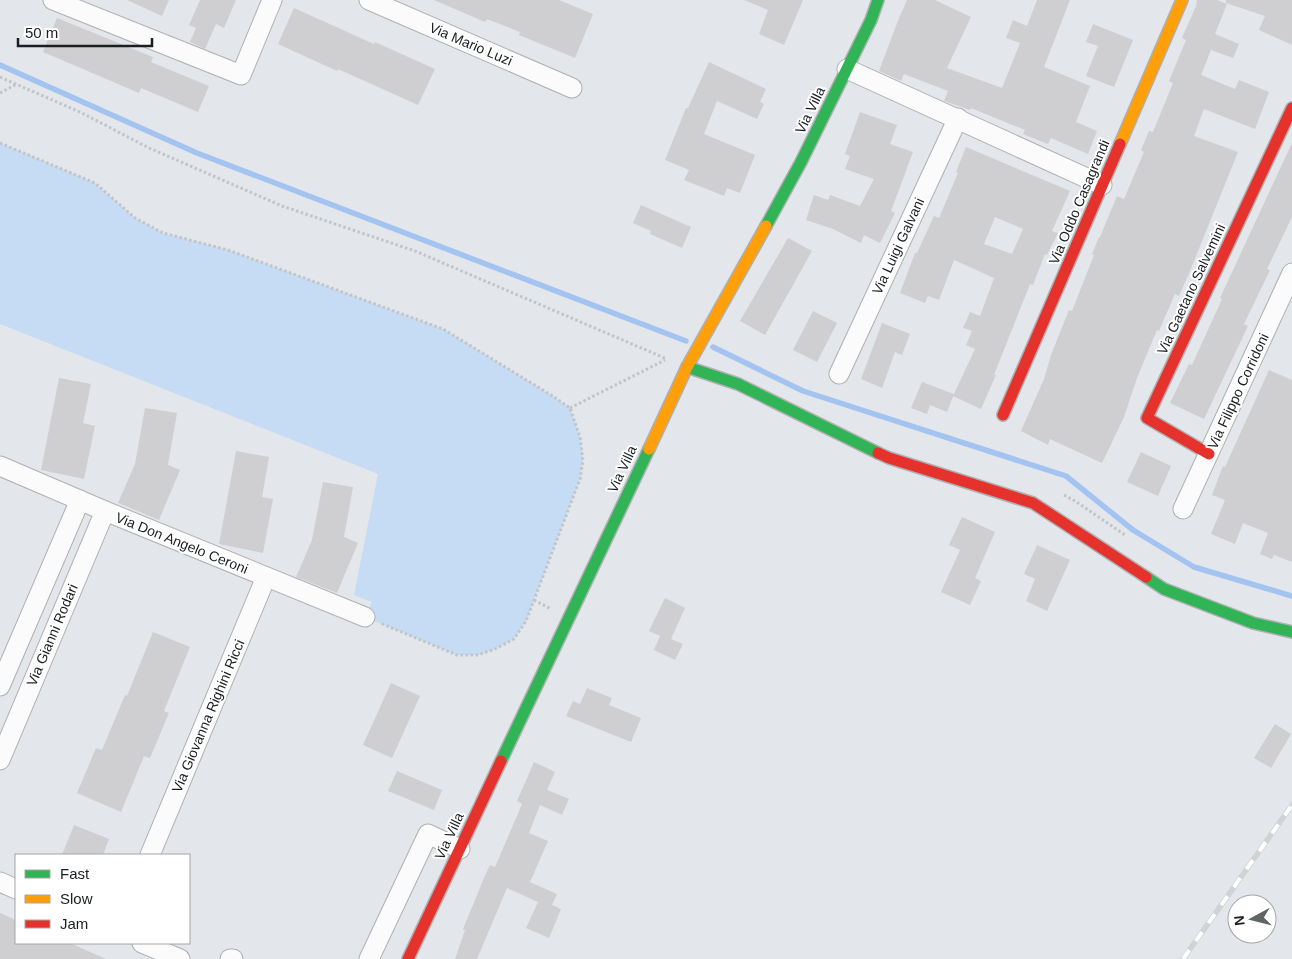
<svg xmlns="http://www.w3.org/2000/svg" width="1292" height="959" viewBox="0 0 1292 959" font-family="Arial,sans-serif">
<rect width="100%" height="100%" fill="#e3e6ea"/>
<!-- green -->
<polygon fill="#c6dcf5" points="0,143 95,183 135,218 163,233 228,250 443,329 551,395 570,408 580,437 583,460 580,479 526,621 514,639 493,650 478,655 457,655 365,617 372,602 354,595 378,474 0,324"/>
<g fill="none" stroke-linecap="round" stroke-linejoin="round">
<!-- stream -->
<g stroke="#a3c3f0" stroke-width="5.5">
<polyline points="0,65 197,153 686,341"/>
<polyline points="713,347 803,391 1066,476 1133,530 1194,567 1292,596"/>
</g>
</g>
<!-- building -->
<g fill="#cfcfd1" fill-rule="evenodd">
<polygon points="127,0 169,0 162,16"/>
<polygon points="200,0 236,0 224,28 216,24 205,49 190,42 196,28 189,25"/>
<polygon points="434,0 559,0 593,14 575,58 519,35 520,32 487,19 485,22"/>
<polygon points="744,0 803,0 784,45 759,34 768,10"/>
<polygon points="907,0 935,0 971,17 947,68 1002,88 1020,43 1006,38 1013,20 1027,26 1037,0 1070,0 1044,67 1090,86 1076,122 1097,131 1088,154 1051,138 1048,144 1023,134 1025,130 971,108 970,110 944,101 948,91 904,74 901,81 879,71 899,18"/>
<polygon points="1197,0 1217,0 1227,4 1215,34 1239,44 1233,58 1211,50 1201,75 1235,89 1239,80 1269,92 1255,129 1204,109 1194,136 1238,152 1190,271 1179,296 1175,294 1159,331 1157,330 1137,378 1124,417 1102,463 1050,439 1048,445 1021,431 1044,379 1051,355 1069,310 1072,311 1094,255 1092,254 1099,237 1100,237 1117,196 1124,199 1144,152 1141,150 1149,131 1153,132 1173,83 1169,81 1186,40 1182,38 1196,6"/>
<polygon points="1226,0 1292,0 1292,45 1259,30 1265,16 1226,3"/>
<polygon points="294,8 374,44 375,42 435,69 418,105 338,69 337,71 278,44"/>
<polygon points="57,18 153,57 151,62 209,86 198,112 141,88 139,93 43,52"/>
<polygon points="1093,24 1133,40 1114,87 1086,76 1098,46 1086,42"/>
<polygon points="709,62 766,89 760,102 764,104 757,119 717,101 704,134 755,155 740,193 727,188 724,196 684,180 689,170 665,160 686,108 688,108"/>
<polygon points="860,112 897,125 890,144 913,152 891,211 895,213 880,243 864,235 861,243 833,229 806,220 814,195 828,200 830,195 860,206 874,179 845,169 850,156 845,154"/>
<polygon points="1292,143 1292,217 1267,269 1270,270 1244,324 1248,326 1204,419 1170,403 1189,364 1192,365 1222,299 1220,298"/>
<path d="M966,147L1070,191L1052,231L1058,233L1047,255L1045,254L1033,285L1030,284L994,375H996L981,409L953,396L975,349L966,345L972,331L963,328L970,312L980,316L994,278L954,260L939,300L928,296L925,303L900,293L915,253H917L934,216L939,218L958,173L956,172ZM995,217L1023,229L1012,254L984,244Z"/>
<polygon points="641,205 691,227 682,248 650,234 651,231 633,223"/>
<polygon points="788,238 812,251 765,335 740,321"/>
<polygon points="813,311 837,323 817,362 793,350"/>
<polygon points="882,323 910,334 902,355 895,352 882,388 861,379"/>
<polygon points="1269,370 1292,380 1292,562 1274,555 1272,559 1260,554 1268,533 1243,523 1235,544 1211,534 1225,500 1212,495 1223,466 1225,467"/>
<polygon points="59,378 91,384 83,423 95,426 84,479 41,470"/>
<polygon points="922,382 954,394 947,412 930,405 927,414 911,408"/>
<polygon points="145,408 177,413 168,465 180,470 159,520 118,503 135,464"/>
<polygon points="236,451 269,457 262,497 273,499 263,553 219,544"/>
<polygon points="1141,452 1171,466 1158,496 1127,482"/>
<polygon points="323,482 353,487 344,537 358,543 337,593 296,577 312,540"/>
<polygon points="962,517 995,532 975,578 981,581 970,605 941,592 960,550 949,545"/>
<polygon points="1037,545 1070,560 1047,611 1026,601 1035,579 1024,574"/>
<polygon points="665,598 685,608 671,639 683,644 675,660 654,650 660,636 649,631"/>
<polygon points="153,632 190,647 164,711 169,713 150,758 144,756 121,812 77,793 96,748 102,750 125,695 127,696"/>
<polygon points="391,683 420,696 392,758 363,745"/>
<polygon points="587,688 612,698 609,705 641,718 631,742 566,716 573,701 580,704"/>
<polygon points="1275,724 1291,734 1271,768 1254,758"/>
<polygon points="534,762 555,772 547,790 569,799 562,815 540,805 529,833 548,841 530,882 557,894 552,905 561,909 549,938 526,928 538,902 507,888 477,959 455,959 465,930 463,929 484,878 490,865 495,867 522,804 517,801"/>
<polygon points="397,771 442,790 434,810 388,791"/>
<polygon points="74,825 109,839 103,855 62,855"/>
<polygon points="0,913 16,920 16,943 70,943 106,959 0,959"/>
</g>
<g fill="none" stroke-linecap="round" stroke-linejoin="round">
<!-- street casing -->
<g stroke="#aeb0b3" stroke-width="21">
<g id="street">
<polyline points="53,0 241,75 272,0"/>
<polyline points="369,0 572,88"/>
<polyline points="847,69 1102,185"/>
<polyline points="839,374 958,118"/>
<polyline points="0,466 105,511 365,617"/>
<polyline points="1183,509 1292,273"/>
<polyline points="0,686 80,500"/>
<polyline points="0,760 105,511"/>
<polyline points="150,855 266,577"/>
<polyline points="0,882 16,889"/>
<polyline points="142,943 180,959"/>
<polyline points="230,959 233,959"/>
<polyline points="369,959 428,834 460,849"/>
</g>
</g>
<!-- fast casing -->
<g stroke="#aeb0b3" stroke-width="14">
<g id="fast">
<polyline points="766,226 801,162 871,20 878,0"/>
<polyline points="687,367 738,384 878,453"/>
<polyline points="1146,577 1164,589 1253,623 1292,632"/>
<polyline points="501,761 649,449"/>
</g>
</g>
<!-- slow casing -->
<g stroke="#aeb0b3" stroke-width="14">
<g id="slow">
<polyline points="1120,144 1182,0"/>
<polyline points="649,449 687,367 766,226"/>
</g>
</g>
<!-- jam casing -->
<g stroke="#aeb0b3" stroke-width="14">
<g id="jam">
<polyline points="1003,415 1120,144"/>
<polyline points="878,453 889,458 1033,503 1146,577"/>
<polyline points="1209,454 1147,418 1292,108"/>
<polyline points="408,959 501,761"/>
</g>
</g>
<!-- path -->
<g stroke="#c3c4c6" stroke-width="3" stroke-dasharray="2.5 2.5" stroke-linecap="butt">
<polyline points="0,77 82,113 149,148 282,206 415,251 667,359"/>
<polyline points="0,93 15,85"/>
<polyline points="0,143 95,183 135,218 163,233 228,250 443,329 551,395 570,408 580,437 583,460 580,479 526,621 514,639 495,649 478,655 457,655 380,623"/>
<polyline points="570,408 665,360"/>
<polyline points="1064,495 1075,501 1125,535"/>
<polyline points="534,600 551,609"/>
</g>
<!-- street -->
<use href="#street" stroke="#fbfbfc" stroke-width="19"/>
<!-- fast -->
<use href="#fast" stroke="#30b455" stroke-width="11"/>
<!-- slow -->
<use href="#slow" stroke="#ff9f0a" stroke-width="11"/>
<!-- jam -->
<use href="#jam" stroke="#e5322d" stroke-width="11"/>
<!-- rail casing -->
<g stroke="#d1d2d4" stroke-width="5.5">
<polyline id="rail" points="1183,959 1292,805"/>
</g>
<!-- rail -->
<use href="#rail" stroke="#fff" stroke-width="4" stroke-dasharray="11" stroke-linecap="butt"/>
</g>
<g text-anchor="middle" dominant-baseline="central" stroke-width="4" stroke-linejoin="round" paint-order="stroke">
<!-- street labels -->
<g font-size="14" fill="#1b1e20" stroke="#fff">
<text transform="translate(471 44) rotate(23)">Via Mario Luzi</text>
<text transform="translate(810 110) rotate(-64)">Via Villa</text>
<text transform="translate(1079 202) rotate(-67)">Via Oddo Casagrandi</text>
<text transform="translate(898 246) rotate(-65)">Via Luigi Galvani</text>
<text transform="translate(1191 289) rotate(-65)">Via Gaetano Salvemini</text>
<text transform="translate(1238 391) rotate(-65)">Via Filippo Corridoni</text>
<text transform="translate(622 469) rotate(-65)">Via Villa</text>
<text transform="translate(182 543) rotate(22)">Via Don Angelo Ceroni</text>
<text transform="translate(52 635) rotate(-67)">Via Gianni Rodari</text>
<text transform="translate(208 716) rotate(-67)">Via Giovanna Righini Ricci</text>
<text transform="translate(449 836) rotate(-65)">Via Villa</text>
</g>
</g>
<!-- legend -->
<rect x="15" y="854" width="175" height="90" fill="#ffffff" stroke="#a4a5a6"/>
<rect x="25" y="870" width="25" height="8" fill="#30b455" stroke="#a4a5a6"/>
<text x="60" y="879" font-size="15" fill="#1b1e20">Fast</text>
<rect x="25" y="895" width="25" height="8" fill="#ff9f0a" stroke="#a4a5a6"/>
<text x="60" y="904" font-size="15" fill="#1b1e20">Slow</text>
<rect x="25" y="920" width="25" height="8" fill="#e5322d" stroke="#a4a5a6"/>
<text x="60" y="929" font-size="15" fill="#1b1e20">Jam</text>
<!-- north arrow -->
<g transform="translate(1252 919) rotate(263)"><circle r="24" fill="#ffffff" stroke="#a4a5a6"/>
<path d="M0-4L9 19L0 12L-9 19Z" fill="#616467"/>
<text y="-8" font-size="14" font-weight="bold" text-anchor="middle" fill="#1b1e20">N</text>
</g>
<!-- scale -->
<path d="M18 38v8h134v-8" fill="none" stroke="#1b1e20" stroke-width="2.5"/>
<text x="25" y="38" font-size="15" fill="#1b1e20" stroke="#ffffff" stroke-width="4" paint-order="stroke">50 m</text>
</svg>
